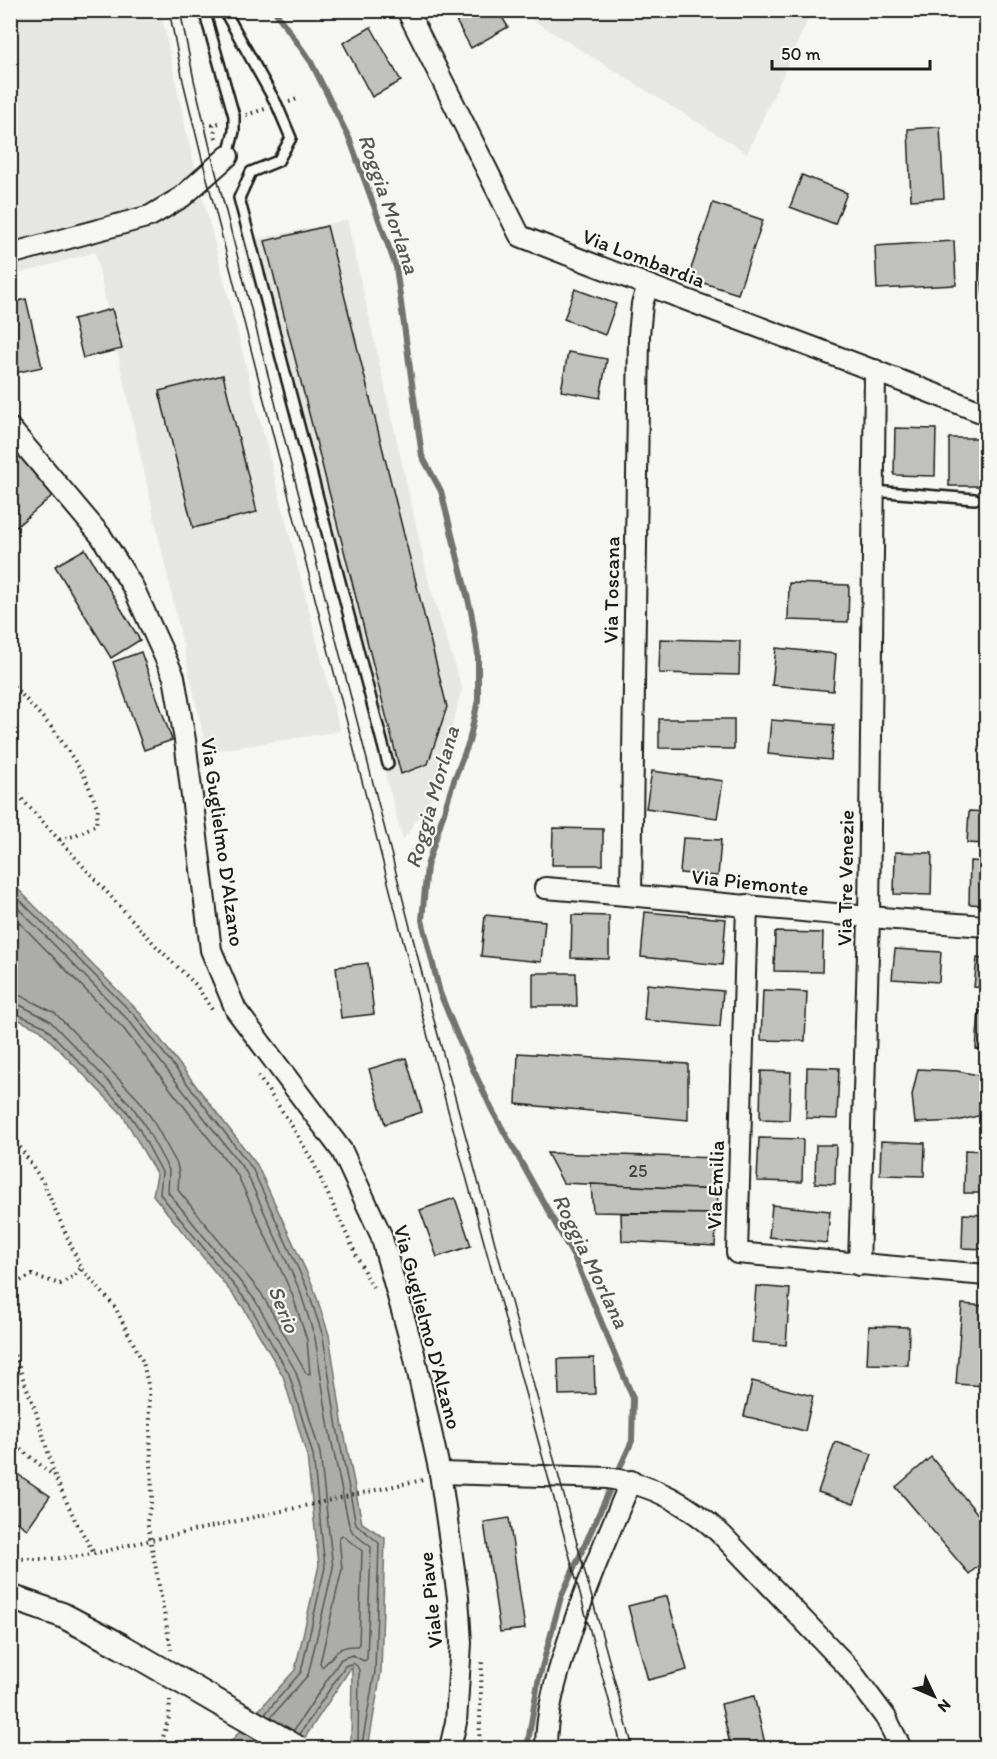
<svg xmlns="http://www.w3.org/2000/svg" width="997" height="1759" viewBox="0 0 997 1759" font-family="Itim,sans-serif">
<rect width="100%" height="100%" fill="#f6f6f2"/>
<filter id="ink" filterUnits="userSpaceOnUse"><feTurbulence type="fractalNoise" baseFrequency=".0167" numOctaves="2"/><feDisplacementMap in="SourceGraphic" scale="12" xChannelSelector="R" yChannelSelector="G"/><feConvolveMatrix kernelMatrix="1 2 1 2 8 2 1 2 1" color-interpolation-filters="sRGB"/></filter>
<g filter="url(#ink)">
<!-- built -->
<g fill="#e6e6e2">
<polygon points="11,11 161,11 188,140 340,731 207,752 95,252 11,276"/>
<polygon points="532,11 812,10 812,11 747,153 531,19"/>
<polygon points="347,220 430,587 462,688 435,792 403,840 242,242"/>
</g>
<!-- water -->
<polygon fill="#acaca9" stroke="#727271" stroke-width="1.5" points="10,881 140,1013 257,1165 313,1286 329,1335 343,1427 362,1523 385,1538 381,1672 368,1748 349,1748 351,1743 352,1666 298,1748 225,1748 295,1670 319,1565 307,1456 283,1376 243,1307 153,1195 157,1175 122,1114 40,1030 11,1016"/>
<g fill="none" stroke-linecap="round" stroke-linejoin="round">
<!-- shore -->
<g stroke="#565654" stroke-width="1.5">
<polyline points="10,890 136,1017 252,1168 307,1288 323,1336 337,1428 356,1524 379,1543 375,1671 362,1744 363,1748"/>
<polyline points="10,900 130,1022 246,1172 300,1291 315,1338 329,1429 349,1525 353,1533 371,1547 367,1659 364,1661 352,1655 341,1659 294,1730"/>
<polyline points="10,913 123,1028 238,1176 292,1294 307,1340 310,1374 306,1373 261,1293 178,1190 179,1174 177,1164 152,1119 139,1100 55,1013 21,996 10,994"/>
<polyline points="10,1003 18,1004 49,1020 132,1106 144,1124 169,1170 168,1192 255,1300 296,1372 320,1453 333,1568 308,1675 271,1717"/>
<polyline points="10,1011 44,1026 126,1110 138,1127 162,1172 160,1194 249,1304 289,1374 313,1455 325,1567 301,1672 265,1714"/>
<path d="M342,1535L362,1551L359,1644L357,1646C335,1645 336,1656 322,1667L320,1663L342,1569L339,1538Z"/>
<polyline points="300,1734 345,1666 353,1663 357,1666 359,1670 358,1744 355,1748"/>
</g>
<!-- stream -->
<polyline stroke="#727271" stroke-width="6" points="274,10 311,62 350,140 396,267 422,456 441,491 471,611 478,654 478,700 469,742 454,780 427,866 422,920 440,993 458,1037 492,1110 575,1259 633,1398 632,1441 561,1597 538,1682 527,1748"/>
</g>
<!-- building -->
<g fill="#c0c0bd" stroke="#1c1c1c" stroke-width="1.5">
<polygon points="450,10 498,10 508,27 471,48"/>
<polygon points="371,27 401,81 372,97 343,43"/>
<polygon points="979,88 986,88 986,125 981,126"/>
<polygon points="940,127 944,198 911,200 908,129"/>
<polygon points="802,175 847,193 835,224 790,207"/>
<polygon points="713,203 763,220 738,294 688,278"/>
<polygon points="327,226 447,707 428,764 401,774 265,241"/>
<polygon points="954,241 956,285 877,289 875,246"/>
<polygon points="986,250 986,295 983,295 980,251"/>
<polygon points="575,289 616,304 605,335 564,319"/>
<polygon points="26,299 42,367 10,374 10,303"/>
<polygon points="112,309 122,349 83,358 73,319"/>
<polygon points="568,352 607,359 600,398 561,391"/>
<polygon points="223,375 257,512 193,528 159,391"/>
<polygon points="895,428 936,429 935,476 894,475"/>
<rect x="949" y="438" width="37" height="48"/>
<polygon points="10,445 53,495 16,527 10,521"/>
<polygon points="85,549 140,640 111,658 55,566"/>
<polygon points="789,583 849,585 848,622 788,620"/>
<polygon points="660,639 740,641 739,675 659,673"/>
<polygon points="776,648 836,654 833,691 772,685"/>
<polygon points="141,652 172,740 144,750 113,662"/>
<polygon points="659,719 734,719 734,749 659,748"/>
<polygon points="771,720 834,725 831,760 768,754"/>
<polygon points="652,771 723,781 717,818 646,808"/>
<polygon points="969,811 986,812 986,844 967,843"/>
<polygon points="553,828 603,829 603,865 552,865"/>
<polygon points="683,838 721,840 718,876 680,873"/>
<polygon points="895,852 932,853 931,895 894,894"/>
<polygon points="970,861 986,862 986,905 969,904"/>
<polygon points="645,912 726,919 722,965 641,957"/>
<polygon points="485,915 545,921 541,962 481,956"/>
<polygon points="572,915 609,916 609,959 571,958"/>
<polygon points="775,932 823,933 822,972 774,971"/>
<polygon points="895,949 941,952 939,982 892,979"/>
<polygon points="977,958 986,959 986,988 974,987"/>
<polygon points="368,963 374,1014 341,1018 336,967"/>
<polygon points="533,973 576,973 577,1006 533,1006"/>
<polygon points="647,984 723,991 720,1027 644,1020"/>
<polygon points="763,990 807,992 805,1041 761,1040"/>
<polygon points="979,1011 986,1012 986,1050 976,1049"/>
<polygon points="518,1053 688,1064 688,1120 516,1104"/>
<polygon points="406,1058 422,1112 385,1124 369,1069"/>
<polygon points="807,1067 839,1068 837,1119 806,1118"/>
<polygon points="918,1069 957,1071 978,1075 986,1079 986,1114 957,1121 915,1123 912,1095"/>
<polygon points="761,1071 791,1072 789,1120 760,1119"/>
<polygon points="759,1138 803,1139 802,1182 757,1181"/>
<polygon points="881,1141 925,1143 924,1176 880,1175"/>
<polygon points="816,1145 836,1145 835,1184 815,1183"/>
<polygon points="965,1150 986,1151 986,1193 964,1193"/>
<polygon points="547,1153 720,1158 718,1190 563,1183"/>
<polygon points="591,1184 718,1190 717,1214 593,1212"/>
<polygon points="455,1198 471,1246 437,1257 420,1210"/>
<polygon points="772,1205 830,1211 827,1243 769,1237"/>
<polygon points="621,1213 717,1214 715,1246 622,1241"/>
<polygon points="963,1214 986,1215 986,1249 962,1248"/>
<polygon points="756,1286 790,1289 786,1345 752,1342"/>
<polygon points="962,1304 986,1306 986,1386 956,1384"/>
<polygon points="869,1326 909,1327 908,1365 867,1364"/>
<polygon points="594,1358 595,1394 559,1395 558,1359"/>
<polygon points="752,1381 813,1396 805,1431 744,1416"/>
<polygon points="835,1442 872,1454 854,1504 818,1492"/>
<polygon points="931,1457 986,1524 986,1559 969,1574 896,1487"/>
<polygon points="10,1469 50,1496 27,1529 10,1517"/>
<polygon points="509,1518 525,1629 500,1632 484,1522"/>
<polygon points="667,1596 687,1670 648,1680 628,1606"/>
<polygon points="754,1696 766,1748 709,1748 730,1744 721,1704"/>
</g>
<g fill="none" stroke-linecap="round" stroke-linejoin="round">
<!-- service casing -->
<g stroke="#1c1c1c" stroke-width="14">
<g id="service">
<polyline points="204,10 234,116 234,131 228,156"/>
<polyline points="224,10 277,105 291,138 278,161 251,172 239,198 388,764"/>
<polyline points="873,491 975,499"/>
</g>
</g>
<!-- minor casing -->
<g stroke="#1c1c1c" stroke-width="24">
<g id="minor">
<path d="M407,10L520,236C675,297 832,353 986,414"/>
<polyline points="10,254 150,216 182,197 228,156"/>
<polyline points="10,428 101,536 133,587 174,677 185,740 211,950 236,1010 342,1151 381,1235 414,1354 440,1473 458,1597 461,1643 456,1722 450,1748"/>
<path d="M545,888C693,900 839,916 986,926"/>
<polyline points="631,895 639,335 642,304 648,286"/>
<polyline points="747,905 737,1253 986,1275"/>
<polyline points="859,1265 869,918 875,370"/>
<path d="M440,1473L608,1478C655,1485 688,1504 722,1535L848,1667L886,1718L901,1748"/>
<path d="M546,1748C546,1713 556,1678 567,1645C584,1589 608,1535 631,1481"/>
</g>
</g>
<!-- tertiary casing -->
<g stroke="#1c1c1c" stroke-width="28">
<polyline id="tertiary" points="10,1597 62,1615 119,1645"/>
</g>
<!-- path -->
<g stroke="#1c1c1c" stroke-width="4" stroke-dasharray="1.5 4.5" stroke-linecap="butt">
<polyline points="289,102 300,98"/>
<polyline points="246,115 265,109"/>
<polyline points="216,138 213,125 219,123"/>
<polyline points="10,682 54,730 84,775 98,809 96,825 74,836 58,840"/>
<polyline points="10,786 156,946 196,985 213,1011"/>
<polyline points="258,1076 289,1121 312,1160 367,1278 373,1287"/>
<polyline points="10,1132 43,1182 81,1268 115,1307 143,1362 149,1389 152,1498 147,1521 171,1650"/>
<polyline points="10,1286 32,1275 60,1284 74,1276 81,1268"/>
<polyline points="10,1344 36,1412 56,1479 75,1520 95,1555"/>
<polyline points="10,1444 23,1451 54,1476"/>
<polyline points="403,1484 423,1480"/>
<path d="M10,1558C53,1561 88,1557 129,1545"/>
<polyline points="160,1748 169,1717 170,1700"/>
<polyline points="479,1748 482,1661"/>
</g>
<!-- service -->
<use href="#service" stroke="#f6f6f2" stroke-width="9"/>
<!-- minor -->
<use href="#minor" stroke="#f6f6f2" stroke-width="20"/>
<!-- tertiary -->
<use href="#tertiary" stroke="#f6f6f2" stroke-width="24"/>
<!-- tram -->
<g stroke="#1c1c1c" stroke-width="1.5">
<polyline points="169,10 183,81 201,155 425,1026 622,1748"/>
<polyline points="180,10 194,80 215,169 435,1024 633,1748"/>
</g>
<!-- tertiary-bridge casing -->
<g stroke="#1c1c1c" stroke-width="28" stroke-linecap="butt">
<polyline id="tertiary-bridge" points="119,1645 297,1748"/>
</g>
<!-- path-bridge -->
<polyline stroke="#1c1c1c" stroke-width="4" stroke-dasharray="1.5 4.5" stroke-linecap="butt" points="129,1545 403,1484"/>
<!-- tertiary-bridge -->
<use href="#tertiary-bridge" stroke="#f6f6f2" stroke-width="24"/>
</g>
</g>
<g text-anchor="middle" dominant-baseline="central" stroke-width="4.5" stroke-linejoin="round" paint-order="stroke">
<!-- number labels -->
<g font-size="18" fill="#454544">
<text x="638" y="1171">25</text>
</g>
<!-- street labels -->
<g font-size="21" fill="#1c1c1c" stroke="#f6f6f2">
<text transform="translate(644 258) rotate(21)">Via Lombardia</text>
<text transform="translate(611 590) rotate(-89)">Via Toscana</text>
<text transform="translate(223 842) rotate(82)">Via Guglielmo D'Alzano</text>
<text transform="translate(845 878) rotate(-89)">Via Tre Venezie</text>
<text transform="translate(750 882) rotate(6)">Via Piemonte</text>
<text transform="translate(715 1185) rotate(-88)">Via Emilia</text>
<text transform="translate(428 1327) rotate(75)">Via Guglielmo D'Alzano</text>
<text transform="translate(430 1600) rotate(-96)">Viale Piave</text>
</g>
<!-- water labels -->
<g font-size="22" font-style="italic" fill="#565654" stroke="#f6f6f2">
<text transform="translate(389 204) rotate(71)">Roggia Morlana</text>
<text transform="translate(432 797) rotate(-74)">Roggia Morlana</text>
<text transform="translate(591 1261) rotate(64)">Roggia Morlana</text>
<text transform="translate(284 1309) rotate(68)">Serio</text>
</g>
</g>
<!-- margin -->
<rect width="997" height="1759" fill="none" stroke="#f6f6f2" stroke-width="36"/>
<rect x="18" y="18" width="961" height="1723" fill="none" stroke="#1c1c1c" stroke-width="2" filter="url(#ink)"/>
<!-- north arrow -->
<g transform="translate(934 1696) rotate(134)" stroke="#f6f6f2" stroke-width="4.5" paint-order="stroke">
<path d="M0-4.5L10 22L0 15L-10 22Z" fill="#1c1c1c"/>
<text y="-9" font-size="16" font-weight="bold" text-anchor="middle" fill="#1c1c1c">N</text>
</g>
<!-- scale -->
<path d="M772 60v9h158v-9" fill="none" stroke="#1c1c1c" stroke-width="3"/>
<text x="781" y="60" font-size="18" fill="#1c1c1c" stroke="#f6f6f2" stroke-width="4.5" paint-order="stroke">50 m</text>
</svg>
